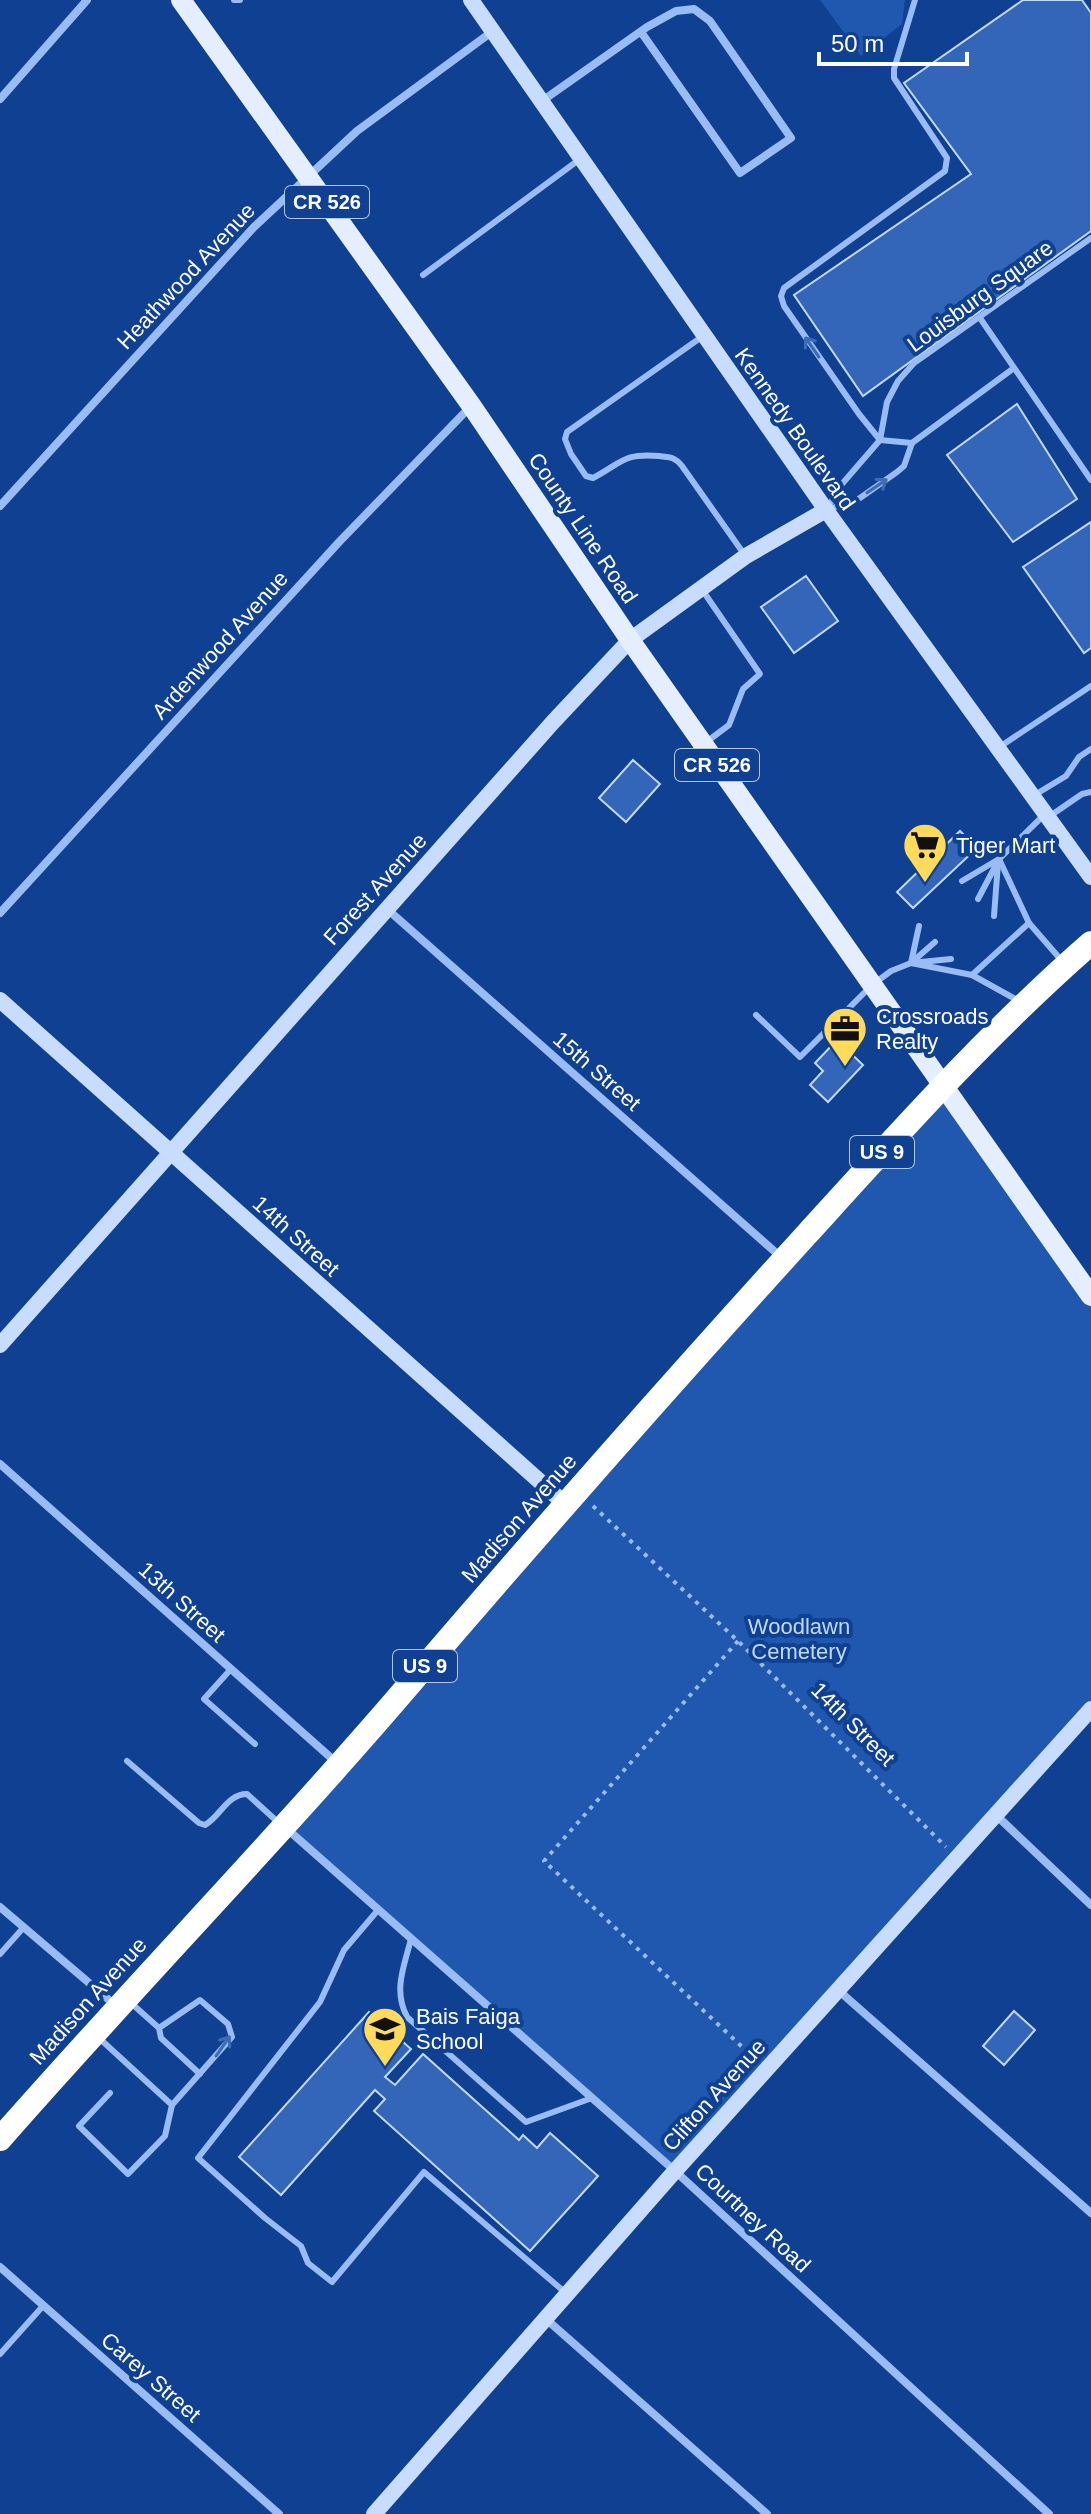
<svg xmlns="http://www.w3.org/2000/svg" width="1091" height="2514" viewBox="0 0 1091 2514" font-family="Helvetica,sans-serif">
<rect width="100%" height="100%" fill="#0f4091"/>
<!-- green -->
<g fill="#2058b0">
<polygon points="820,0 905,0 902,24 861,56"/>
<polygon points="944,1085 1091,1296 1091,1709 675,2171 283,1826"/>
</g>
<!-- building -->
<g fill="#3366b8" stroke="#c1d9fe" stroke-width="2">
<polygon points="1023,0 1082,0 1091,13 1091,231 863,396 794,295 971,174 904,83"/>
<polygon points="1017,404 1077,499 1013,542 947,455"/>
<polygon points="1091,522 1091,648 1084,653 1023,567"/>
<polygon points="806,576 838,621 794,653 761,607"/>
<polygon points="633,760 660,784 626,822 599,798"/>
<polygon points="960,831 977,848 913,908 897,892"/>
<polygon points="837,1040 863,1065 828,1102 810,1085 823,1071 815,1063"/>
<polygon points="1014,2011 1035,2030 1004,2065 983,2046"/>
<polygon points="369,2012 411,2049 385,2077 395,2085 423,2054 519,2140 523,2135 537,2148 550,2133 598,2176 530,2251 374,2111 385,2099 375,2090 281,2195 239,2157"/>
</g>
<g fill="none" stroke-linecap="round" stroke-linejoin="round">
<!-- path -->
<g stroke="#99bcf4" stroke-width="4" stroke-dasharray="4 6" stroke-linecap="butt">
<polyline points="593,1506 738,1641 946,1847"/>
<polyline points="738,1641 544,1861 754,2058"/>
</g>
<!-- lane -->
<g stroke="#99bcf4" stroke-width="6">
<polyline points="234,0 240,0"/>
<polyline points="423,275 580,159"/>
<polyline points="980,318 1091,480"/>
<path d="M703,336L567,432L565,439L571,454L586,476L593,478C623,462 623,453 659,456C670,457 675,457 682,466L744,554"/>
<polyline points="912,443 880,440 859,414 784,306 781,296 784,288 945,171 947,158 894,78 894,69 915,0"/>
<polyline points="828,507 842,484 880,440 887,402 898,381 914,363 1091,238"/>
<polyline points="827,510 860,498 897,472 904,466 912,443 1014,368"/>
<polyline points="703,591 760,674 743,689 729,725 705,743"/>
<polyline points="1001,746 1091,686"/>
<polyline points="1033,796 1066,776 1079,757 1091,749"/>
<polyline points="1050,816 1082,794 1091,792"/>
<polyline points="999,859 1029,923 1062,961"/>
<polyline points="962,881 999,859 1045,814"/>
<polyline points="978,899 997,863"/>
<polyline points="994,916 998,863"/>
<polyline points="919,926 911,963 951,959"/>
<polyline points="911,963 972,975 1019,1001"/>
<polyline points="972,975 1029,923"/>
<polyline points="756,1015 800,1057 872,985 891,971 911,963 935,942"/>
<polyline points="231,1669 204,1699 255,1744"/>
<path d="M127,1761L199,1823L205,1825C220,1817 227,1794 247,1794L280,1824"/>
<polyline points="378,1910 344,1950 320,2002 198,2158 265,2218 301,2246 308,2263 332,2282 424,2172 567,2294"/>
<path d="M411,1939C404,1967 393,1990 407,2017L526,2122L592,2098"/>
<polyline points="0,1954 24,1927"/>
<polyline points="131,2003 159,2028 161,2038 200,2074"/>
<polyline points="159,2028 200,2000 228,2024 232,2037 172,2105"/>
<polyline points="99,2038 172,2105 165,2136 128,2174 79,2126 110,2093"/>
<polyline points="0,2354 43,2306"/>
</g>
<!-- street -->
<g stroke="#99bcf4" stroke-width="8">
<polyline points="0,99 87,0"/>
<polyline points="542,101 647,27 676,11 694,9 710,21 791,138 740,173 641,32"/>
<polyline points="0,506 254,227 357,131 493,31"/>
<polyline points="387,909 782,1258"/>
<polyline points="0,913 340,541 471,406"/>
<polyline points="0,1464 338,1764"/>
<polyline points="997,1816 1091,1905"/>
<polyline points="287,1829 675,2171 1049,2514"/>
<polyline points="0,1907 115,2005"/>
<polyline points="838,1990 1091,2213"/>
<polyline points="0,2267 279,2514"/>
<polyline points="546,2319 767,2514"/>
</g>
<!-- secondary -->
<g stroke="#c8dcfd" stroke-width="16">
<polyline points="471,0 826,510 1091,877"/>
<polyline points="0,1000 564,1503"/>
<polyline points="0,1345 553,722 630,640 746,556 826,510"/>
<polyline points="374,2514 675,2171 1091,1709"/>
</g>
<!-- primary -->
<polyline stroke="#e5eeff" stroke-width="20" points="181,0 471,405 630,640 1091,1296"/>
<!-- highway -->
<path stroke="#fff" stroke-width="24" d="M0,2139C136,1984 280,1836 414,1679C543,1529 674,1380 807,1234C898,1134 989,1032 1091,943"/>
</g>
<!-- one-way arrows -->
<defs><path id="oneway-shaft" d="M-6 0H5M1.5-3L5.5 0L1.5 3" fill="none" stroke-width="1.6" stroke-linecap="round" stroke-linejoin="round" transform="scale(2)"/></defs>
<g stroke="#3f6bb4">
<use href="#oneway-shaft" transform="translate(812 347) rotate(-125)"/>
<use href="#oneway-shaft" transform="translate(877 486) rotate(-34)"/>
<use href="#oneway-shaft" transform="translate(223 2046) rotate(-55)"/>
</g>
<!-- icons -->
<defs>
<g id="supermarket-pin" transform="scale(2.3)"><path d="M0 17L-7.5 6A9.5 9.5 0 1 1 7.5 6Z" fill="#ffda5b" stroke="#0f4091"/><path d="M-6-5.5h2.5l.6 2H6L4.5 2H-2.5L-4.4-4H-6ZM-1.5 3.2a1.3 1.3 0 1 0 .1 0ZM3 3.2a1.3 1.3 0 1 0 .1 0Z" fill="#111"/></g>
<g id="office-pin" transform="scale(2.3)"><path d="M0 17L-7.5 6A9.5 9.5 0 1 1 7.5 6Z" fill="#ffda5b" stroke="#0f4091"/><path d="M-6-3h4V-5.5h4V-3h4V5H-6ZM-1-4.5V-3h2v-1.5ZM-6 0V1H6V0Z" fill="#111"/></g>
<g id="school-pin" transform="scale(2.3)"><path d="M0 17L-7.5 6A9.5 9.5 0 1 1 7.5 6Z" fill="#ffda5b" stroke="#0f4091"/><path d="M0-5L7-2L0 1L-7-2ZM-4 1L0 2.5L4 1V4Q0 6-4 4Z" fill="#111"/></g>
</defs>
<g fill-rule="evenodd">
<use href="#supermarket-pin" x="925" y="845"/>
<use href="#office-pin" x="845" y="1029"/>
<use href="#school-pin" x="385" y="2029"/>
</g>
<g text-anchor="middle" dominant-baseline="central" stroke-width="8" stroke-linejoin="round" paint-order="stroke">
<!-- shield labels -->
<g fill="#0f4091" stroke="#b7c6de" stroke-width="2">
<rect x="285" y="186" width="84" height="32" rx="6"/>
<rect x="675" y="749" width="84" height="32" rx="6"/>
<rect x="850" y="1136" width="64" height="32" rx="6"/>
<rect x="393" y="1650" width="64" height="32" rx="6"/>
</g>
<g font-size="20" font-weight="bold" fill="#fff">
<text x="327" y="202">CR 526</text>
<text x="717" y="765">CR 526</text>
<text x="882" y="1152">US 9</text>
<text x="425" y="1666">US 9</text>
</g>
<!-- street labels -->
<g font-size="22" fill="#fff" stroke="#0f4091">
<text transform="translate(186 276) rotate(-47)">Heathwood Avenue</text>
<text transform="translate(980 296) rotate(-36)">Louisburg Square</text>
<text transform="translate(795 429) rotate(55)">Kennedy Boulevard</text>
<text transform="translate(583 528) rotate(56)">County Line Road</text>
<text transform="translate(220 645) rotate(-48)">Ardenwood Avenue</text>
<text transform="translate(375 889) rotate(-48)">Forest Avenue</text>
<text transform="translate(597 1071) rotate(41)">15th Street</text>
<text transform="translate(296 1236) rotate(42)">14th Street</text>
<text transform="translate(519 1518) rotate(-49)">Madison Avenue</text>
<text transform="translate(182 1602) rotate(42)">13th Street</text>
<text transform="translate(853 1724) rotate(45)">14th Street</text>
<text transform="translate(88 2001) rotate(-48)">Madison Avenue</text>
<text transform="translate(714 2095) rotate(-48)">Clifton Avenue</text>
<text transform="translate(753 2218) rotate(43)">Courtney Road</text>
<text transform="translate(151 2377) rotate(41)">Carey Street</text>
</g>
<!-- poi labels -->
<g font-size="22" fill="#fff" stroke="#0f4091" text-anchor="start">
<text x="956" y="845">Tiger Mart</text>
<text x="876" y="1016">Crossroads<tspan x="876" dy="25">Realty</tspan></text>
<text x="416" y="2016">Bais Faiga<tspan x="416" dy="25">School</tspan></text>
</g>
<!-- park labels -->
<g font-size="22" fill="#c1d9fe" stroke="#0f4091">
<text x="799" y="1626">Woodlawn<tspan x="799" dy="25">Cemetery</tspan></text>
</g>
</g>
<!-- scale -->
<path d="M819 52v12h148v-12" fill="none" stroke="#ffffff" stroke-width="4"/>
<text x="831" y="52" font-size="24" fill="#ffffff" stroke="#0f4091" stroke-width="6" paint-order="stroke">50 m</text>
</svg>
